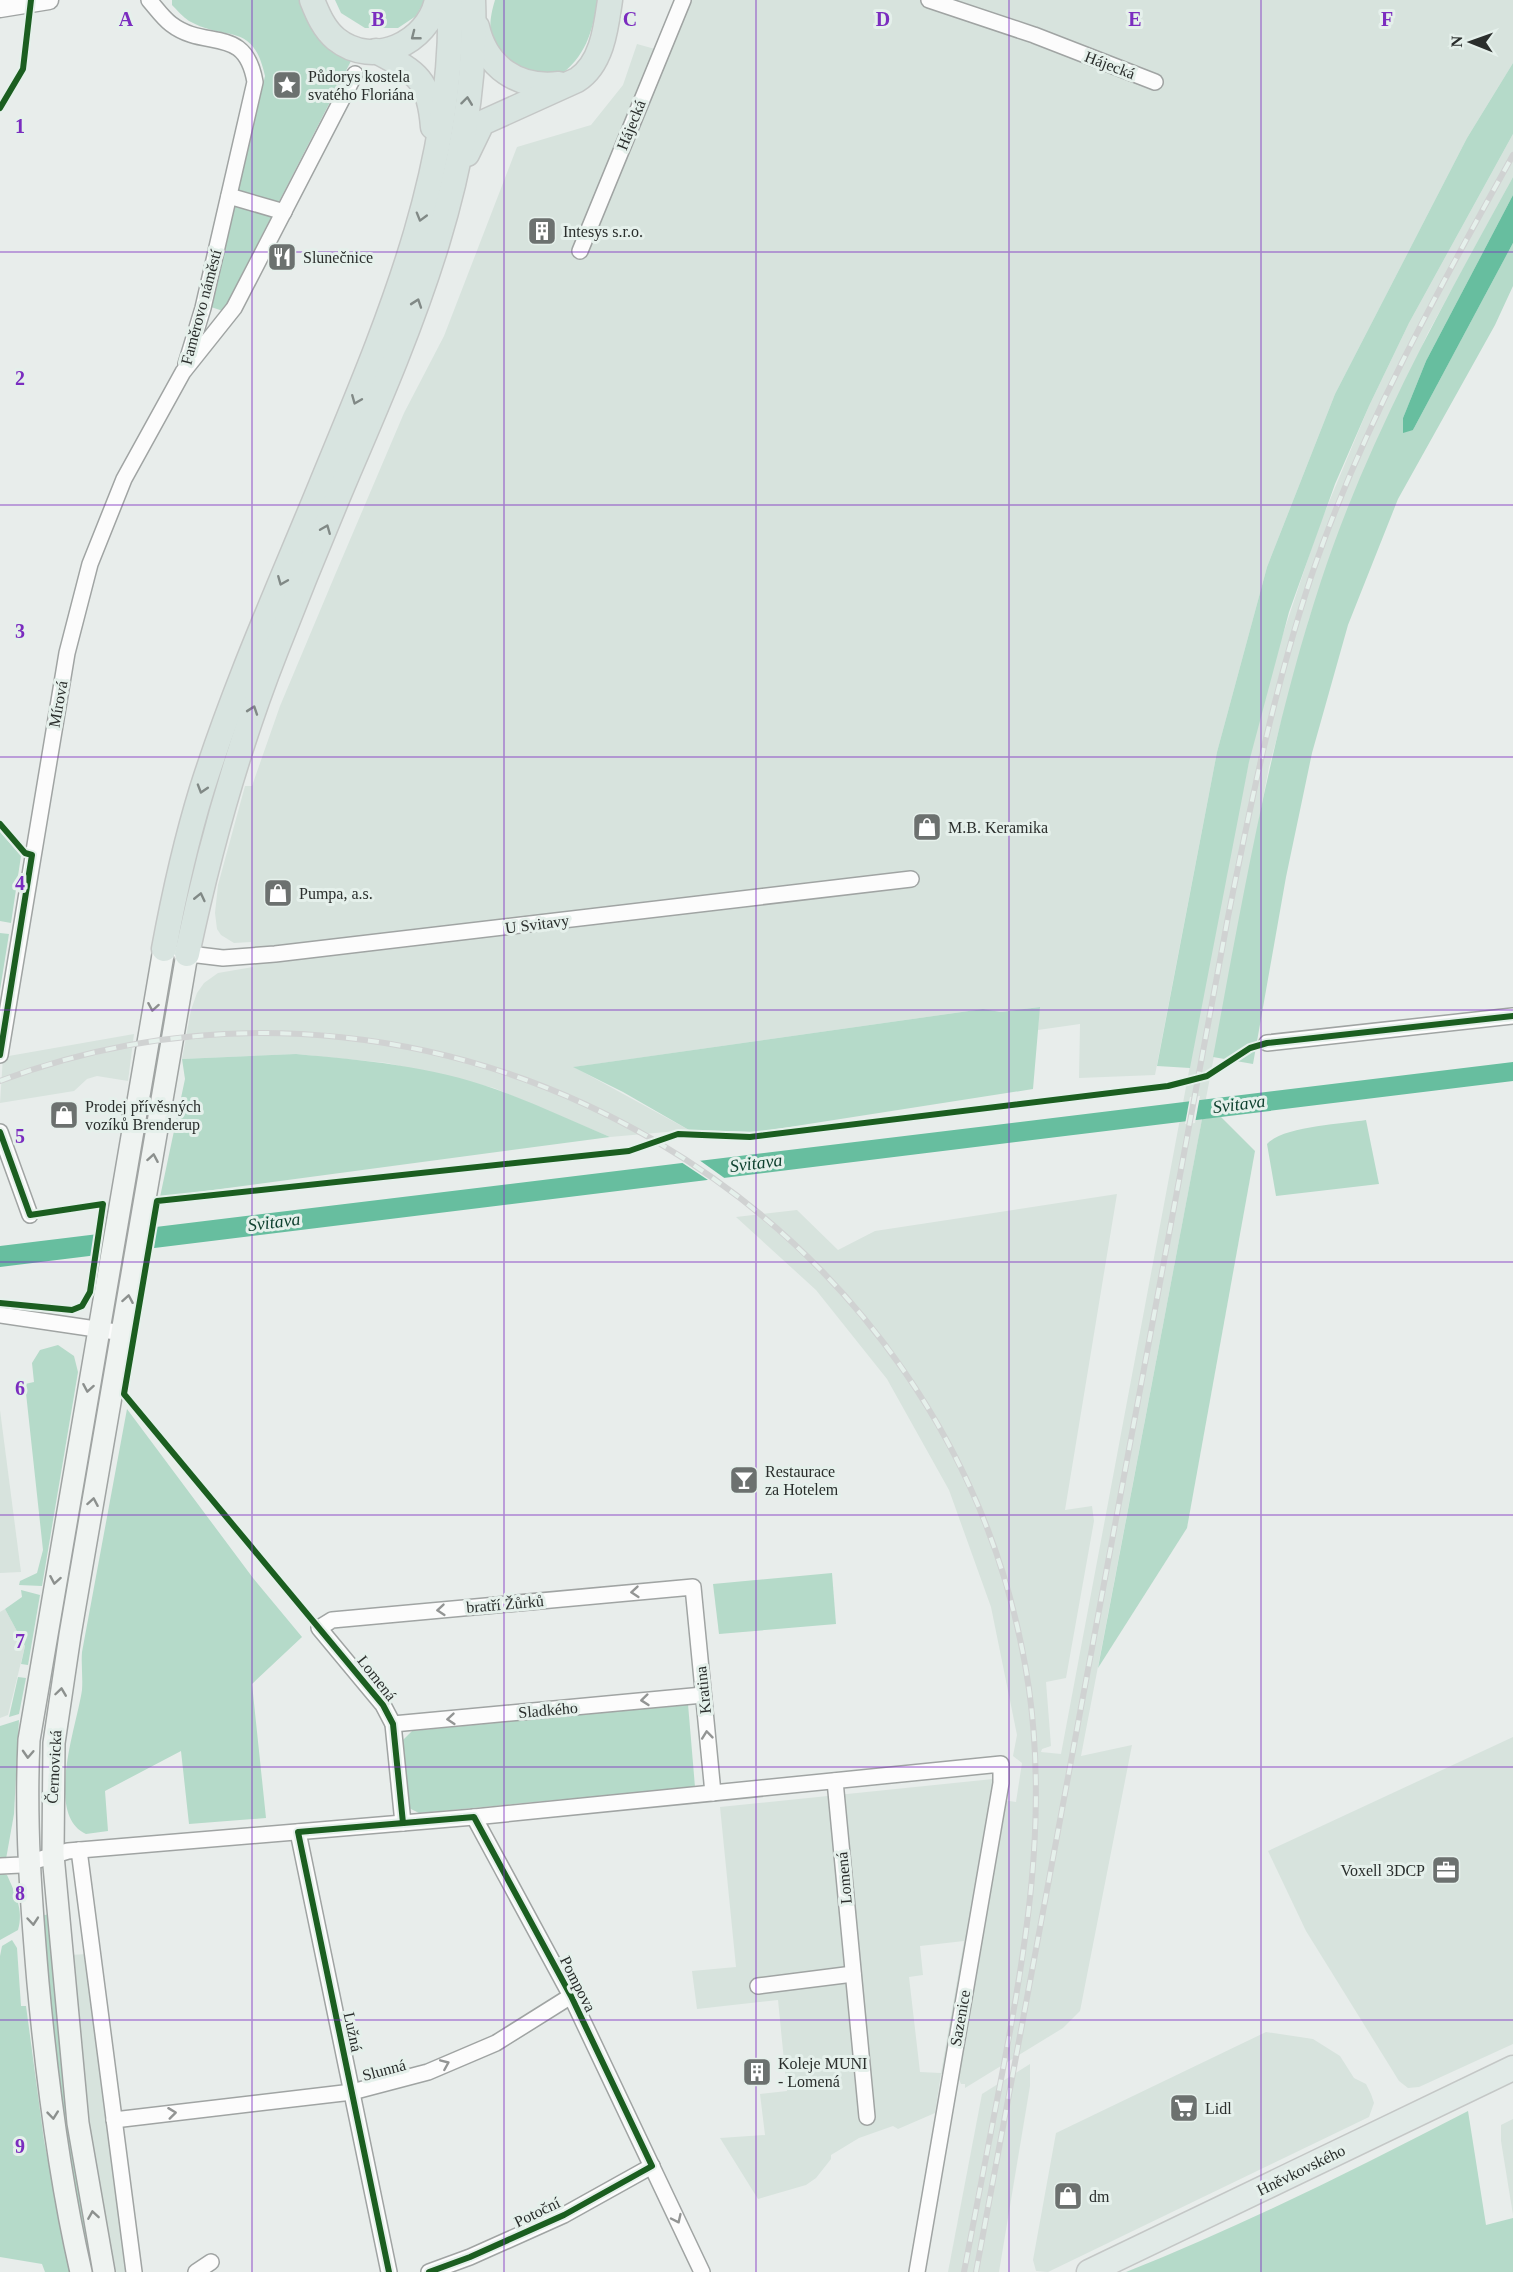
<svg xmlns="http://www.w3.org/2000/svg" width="1513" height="2272" viewBox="0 0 1513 2272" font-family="Georgia,serif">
<rect width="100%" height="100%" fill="#e8edeb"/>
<!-- built -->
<g fill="#d7e3dd" fill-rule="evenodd">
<polygon points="676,0 1513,0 1513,63 1467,138 1335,394 1267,567 1217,752 1155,1075 1079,1078 1080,1024 1038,1030 1039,1007 1001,1012 983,1009 574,1067 689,1130 610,1137 494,1088 387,1063 296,1054 182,1059 191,1010 197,993 204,983 218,973 253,967 251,942 234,943 221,935 217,929 215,913 218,885 245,786 252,786 280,706 335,575 404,413 444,336 517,147 591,125 623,85 637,44 655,49"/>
<path d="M1513,134V177L1428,333L1355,492L1309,619L1269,767L1081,1756L1132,1745L1080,2011L1063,2028L965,2088V2084H961L957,2075L941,2074L935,2113L898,2129L893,2126L859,2138L831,2155V2159L816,2178L806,2185L758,2199L720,2138L765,2135L760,2094L787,2091L778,2000L697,2009L692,1971L736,1967L720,1807L993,1779L990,1798L1016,1802L1022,1763L1013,1756L1017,1735L991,1607L949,1490L887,1379L816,1290L736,1217L797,1210L838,1250L875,1231L1117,1194L1065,1510L1092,1506L1094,1521L1066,1678L1046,1682L1051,1746L1042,1749L1041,1752L1061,1754L1233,836L1257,724L1277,652L1319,526L1369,406L1409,323ZM964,1941L941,2073L920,2072L909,1977L923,1975L920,1946Z"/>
<polygon points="134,1034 128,1081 97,1076 87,1079 74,1091 0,1103 3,1057"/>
<polygon points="0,1410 21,1572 0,1573"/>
<polygon points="5,1609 25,1646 8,1715 0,1718 0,1612"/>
<polygon points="1513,1737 1513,2044 1419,2087 1408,2088 1399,2081 1306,1931 1268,1851"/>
<polygon points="88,1954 127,2272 112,2272 79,2065 69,1955"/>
<polygon points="1266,2032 1313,2039 1340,2056 1354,2078 1366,2084 1371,2094 1374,2103 1369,2117 1048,2272 1036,2271 1033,2260 1056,2133"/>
<polygon points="1030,2064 1030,2086 999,2272 948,2272 982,2094"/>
<polygon points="1513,2119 1513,2215 1501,2141 1501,2125"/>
</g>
<!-- green -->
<g fill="#b5dac9">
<path d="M172,0H301L320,40L352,59L223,311L211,307L265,76C253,21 227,42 189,21C183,17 177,10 172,5Z"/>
<polygon points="335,0 425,0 416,16 398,28 365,28 341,13"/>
<path d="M495,0H597C593,33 585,57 558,77L514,73C494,44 484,36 495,0Z"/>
<polygon points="1513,63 1513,134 1409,323 1369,406 1335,484 1289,612 1249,762 1190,1068 1157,1066 1217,752 1267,567 1335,394 1467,138"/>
<path d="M1513,177V195L1426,361L1403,418L1413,430L1513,243V286L1495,325L1398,499L1348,625L1312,753L1286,877L1253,1064L1213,1057C1243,897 1270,736 1321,581C1368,438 1441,308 1513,177Z"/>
<polygon points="0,832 21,856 11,923 0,921"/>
<polygon points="0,933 9,934 0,990"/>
<polygon points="169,982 173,983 118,1304 115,1304"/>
<polygon points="1040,1007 1033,1089 758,1132 689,1130 623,1092 573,1067 983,1009 1001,1012"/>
<path d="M296,1054C363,1060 432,1066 495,1089C534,1103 572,1121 610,1137L160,1197L185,1079L182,1059Z"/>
<polygon points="1220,1116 1255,1151 1187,1528 1098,1668 1202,1119"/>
<path d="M1366,1120L1379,1184L1276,1196L1267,1144C1283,1126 1343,1124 1366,1120Z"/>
<polygon points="58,1345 74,1356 78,1372 42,1586 19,1585 20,1581 37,1573 43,1550 25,1384 34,1382 32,1363 40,1350"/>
<path d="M127,1409L253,1578L302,1637L252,1684L266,1818L189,1824L181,1751L105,1791L108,1831L86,1834C44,1815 77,1725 82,1690C83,1677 81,1665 82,1652Z"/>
<polygon points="832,1573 836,1624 719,1634 713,1584"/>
<polygon points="21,1590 40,1595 28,1665 21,1664 25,1646 5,1609 22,1597"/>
<polygon points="18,1677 26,1678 19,1714 9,1717"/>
<polygon points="688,1704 695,1787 419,1813 409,1808 403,1740 412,1731"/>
<polygon points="19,1720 14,1814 6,1859 0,1860 0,1726"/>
<path d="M3,1874L7,1875C15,1893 24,1910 18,1930L0,1940V1875Z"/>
<path d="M50,1914L96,2272H89C64,2154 52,2035 40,1916Z"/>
<polygon points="12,1940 17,1948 21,2006 26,2006 44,2140 70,2272 45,2272 42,2264 0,2257 0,1956 2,1946"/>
<path d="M1468,2111L1486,2225L1513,2218V2272H1126C1244,2225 1356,2169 1468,2111Z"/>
</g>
<!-- water -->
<g fill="#67be9f">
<polygon points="1513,195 1513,243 1413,430 1403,433 1403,418 1426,361"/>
<polygon points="1513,1062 1513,1081 0,1267 0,1246"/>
</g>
<!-- pier -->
<g fill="#e8edeb">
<polygon points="1200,1096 1195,1123 1185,1124 1190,1097"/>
<polygon points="695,1157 730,1182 714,1184 678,1160"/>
<polygon points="157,1223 152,1250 93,1258 97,1231"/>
</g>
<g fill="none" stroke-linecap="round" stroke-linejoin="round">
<!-- minor casing -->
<g stroke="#a0a4a3" stroke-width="18">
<g id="minor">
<path d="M149,0C156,8 163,18 171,24C206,51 245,24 255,82L203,308L186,364"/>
<polyline points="929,0 1034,35 1155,82"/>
<polyline points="229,196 284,212"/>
<polyline points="580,251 683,0"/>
<polyline points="181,953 223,958 275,954 911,879"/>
<polyline points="1267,1043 1513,1016"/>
<polyline points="0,1055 67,653 90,564 124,479 183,372 234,308 355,74"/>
<polyline points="0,1132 30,1215"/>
<polyline points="0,1315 123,1333"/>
<polyline points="393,1724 703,1695"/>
<polyline points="835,1781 867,2117"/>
<polyline points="474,1817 571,1996 702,2272"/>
<polyline points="403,1823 393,1724 383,1705 319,1628 332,1620 693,1587 713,1793"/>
<polyline points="298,1832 389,2272"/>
<polyline points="79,1850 134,2272"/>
<polyline points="0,1866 21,1865 68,1851 474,1817 1001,1764 1001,1783 917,2272"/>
<polyline points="758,1986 853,1974"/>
<polyline points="114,2120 352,2092 428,2072 496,2043 571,1996"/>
<polyline points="196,2272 211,2262"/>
<polyline points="429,2272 470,2257 564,2215 652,2166"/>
</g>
</g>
<!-- tertiary casing -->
<g stroke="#a0a4a3" stroke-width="21">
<polyline id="tertiary" points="0,8 49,0"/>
</g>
<!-- secondary casing -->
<g stroke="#a0a4a3" stroke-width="24">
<g id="secondary">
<path d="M81,2272C59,2177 47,2080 38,1983C31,1901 25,1822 29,1740L164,949"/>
<polyline points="104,2272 78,2123 53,1855 54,1743 70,1635 187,954"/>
</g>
</g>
<!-- primary casing -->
<g stroke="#c4c7c6" stroke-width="27">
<polyline id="primary" points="1089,2272 1513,2068"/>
</g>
<!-- trunk casing -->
<g stroke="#c4c7c6" stroke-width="27">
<g id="trunk">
<path d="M312,0C318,15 324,29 336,39C373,69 428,43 437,0"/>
<path d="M477,27C486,67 518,89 559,84"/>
<path d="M376,51C417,73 429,78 433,127"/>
<path d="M467,154L482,123L577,80C602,64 606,28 610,0"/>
<path d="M164,949C174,895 186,841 202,789C235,685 280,585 321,485C385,329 455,172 450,0"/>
<path d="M187,954C209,850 237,749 276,650C299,591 323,532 348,473C412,324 480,166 473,0"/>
</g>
</g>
<!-- minor -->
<use href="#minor" stroke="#fcfcfc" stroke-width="15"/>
<!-- tertiary -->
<use href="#tertiary" stroke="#fcfcfc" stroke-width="18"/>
<!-- secondary -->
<use href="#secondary" stroke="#eff3f1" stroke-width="21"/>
<!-- primary -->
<use href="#primary" stroke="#e1eae7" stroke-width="24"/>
<!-- trunk -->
<use href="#trunk" stroke="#d8e4e0" stroke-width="24"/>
<!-- rail casing -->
<g stroke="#d0d2d2" stroke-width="6">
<g id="rail">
<path d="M0,1081C451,911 960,1212 1029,1689C1047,1818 1027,1943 1003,2069C990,2137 977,2204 964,2272"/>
<path d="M976,2272L1228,917C1251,802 1274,689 1311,577C1361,429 1437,292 1513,155"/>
</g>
</g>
<!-- rail -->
<use href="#rail" stroke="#e5f0eb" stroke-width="4" stroke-dasharray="11" stroke-linecap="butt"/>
<!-- cycleway casing -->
<g stroke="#e5f0eb" stroke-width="10">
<g id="cycleway">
<polyline points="0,108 23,69 31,0"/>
<polyline points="0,824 25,853 32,855 0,1055"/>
<polyline points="0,1132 30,1215 103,1204 90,1292 82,1306 72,1310 0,1303"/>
<polyline points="403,1823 393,1724 383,1705 124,1394 157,1201 629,1151 678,1134 750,1137 1168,1086 1207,1076 1250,1048 1267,1043 1513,1016"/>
<polyline points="389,2272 298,1832 474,1817 571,1996 652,2166 564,2215 470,2257 429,2272"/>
</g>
</g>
<!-- cycleway -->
<use href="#cycleway" stroke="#1b5e20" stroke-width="6"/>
</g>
<!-- one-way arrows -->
<defs><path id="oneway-chevron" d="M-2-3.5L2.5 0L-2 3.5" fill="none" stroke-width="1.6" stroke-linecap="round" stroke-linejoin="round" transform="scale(1.5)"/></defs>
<g stroke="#818986">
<use href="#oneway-chevron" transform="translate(415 36) rotate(142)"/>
<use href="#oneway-chevron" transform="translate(467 101) rotate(-83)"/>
<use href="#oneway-chevron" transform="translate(421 217) rotate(106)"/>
<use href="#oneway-chevron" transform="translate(417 303) rotate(-71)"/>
<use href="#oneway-chevron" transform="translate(356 400) rotate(112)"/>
<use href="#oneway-chevron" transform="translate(326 529) rotate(-68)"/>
<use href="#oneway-chevron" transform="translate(282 581) rotate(112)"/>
<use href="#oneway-chevron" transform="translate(253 710) rotate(-71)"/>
<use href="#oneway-chevron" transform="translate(202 789) rotate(107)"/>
<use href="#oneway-chevron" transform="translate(200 897) rotate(-77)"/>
</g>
<g stroke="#8c908e">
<use href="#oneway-chevron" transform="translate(153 1007) rotate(100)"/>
<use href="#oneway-chevron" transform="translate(153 1158) rotate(-80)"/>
<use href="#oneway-chevron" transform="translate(128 1299) rotate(-80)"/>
<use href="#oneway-chevron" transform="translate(88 1388) rotate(100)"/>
<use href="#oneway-chevron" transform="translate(93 1502) rotate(-80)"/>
<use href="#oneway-chevron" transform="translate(55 1580) rotate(100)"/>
<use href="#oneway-chevron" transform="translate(61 1692) rotate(-82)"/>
<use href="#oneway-chevron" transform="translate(28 1754) rotate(93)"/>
<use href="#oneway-chevron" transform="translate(33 1921) rotate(85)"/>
<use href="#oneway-chevron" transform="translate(53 2115) rotate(84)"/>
<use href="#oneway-chevron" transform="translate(93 2215) rotate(-99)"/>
</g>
<g stroke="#939594">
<use href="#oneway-chevron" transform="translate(635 1592) rotate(175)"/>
<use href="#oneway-chevron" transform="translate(441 1610) rotate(175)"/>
<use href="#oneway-chevron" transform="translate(645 1700) rotate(174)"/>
<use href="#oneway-chevron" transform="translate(451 1719) rotate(175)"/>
<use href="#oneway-chevron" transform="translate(707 1735) rotate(-96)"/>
<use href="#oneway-chevron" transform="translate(445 2064) rotate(-23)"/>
<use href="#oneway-chevron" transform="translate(172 2113) rotate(-7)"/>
<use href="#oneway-chevron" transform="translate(677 2219) rotate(65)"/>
</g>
<!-- grid -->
<path fill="none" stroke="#7b2cbf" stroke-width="1.5" stroke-opacity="0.55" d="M252,0V2272M504,0V2272M756,0V2272M1009,0V2272M1261,0V2272M0,252H1513M0,505H1513M0,757H1513M0,1010H1513M0,1262H1513M0,1515H1513M0,1767H1513M0,2020H1513"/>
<!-- icons -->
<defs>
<g id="sight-square" transform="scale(1.5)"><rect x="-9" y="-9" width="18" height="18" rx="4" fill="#6c716f" stroke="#e5f0eb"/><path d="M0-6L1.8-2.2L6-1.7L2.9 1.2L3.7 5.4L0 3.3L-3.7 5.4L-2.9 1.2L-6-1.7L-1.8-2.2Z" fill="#fff"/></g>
<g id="building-square" transform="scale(1.5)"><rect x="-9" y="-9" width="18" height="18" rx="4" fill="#6c716f" stroke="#e5f0eb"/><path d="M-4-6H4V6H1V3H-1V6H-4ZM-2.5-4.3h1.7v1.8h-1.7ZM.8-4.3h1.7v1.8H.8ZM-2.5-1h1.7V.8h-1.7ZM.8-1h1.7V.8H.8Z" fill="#fff"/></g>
<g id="restaurant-square" transform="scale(1.5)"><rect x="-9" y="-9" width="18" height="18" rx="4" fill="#6c716f" stroke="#e5f0eb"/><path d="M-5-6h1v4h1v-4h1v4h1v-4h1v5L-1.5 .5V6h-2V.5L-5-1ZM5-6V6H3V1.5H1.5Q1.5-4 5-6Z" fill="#fff"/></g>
<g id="shop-square" transform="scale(1.5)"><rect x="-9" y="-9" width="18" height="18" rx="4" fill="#6c716f" stroke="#e5f0eb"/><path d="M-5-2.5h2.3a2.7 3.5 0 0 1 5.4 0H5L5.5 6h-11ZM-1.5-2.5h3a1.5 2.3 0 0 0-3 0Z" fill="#fff"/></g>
<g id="bar-square" transform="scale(1.5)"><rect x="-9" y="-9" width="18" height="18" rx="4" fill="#6c716f" stroke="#e5f0eb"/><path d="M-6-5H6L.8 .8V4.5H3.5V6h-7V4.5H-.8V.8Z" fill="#fff"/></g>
<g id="office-square" transform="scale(1.5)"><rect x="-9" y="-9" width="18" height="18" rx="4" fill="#6c716f" stroke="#e5f0eb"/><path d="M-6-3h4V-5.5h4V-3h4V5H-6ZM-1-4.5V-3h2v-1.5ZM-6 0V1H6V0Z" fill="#fff"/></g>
<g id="supermarket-square" transform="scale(1.5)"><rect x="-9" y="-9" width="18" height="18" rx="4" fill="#6c716f" stroke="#e5f0eb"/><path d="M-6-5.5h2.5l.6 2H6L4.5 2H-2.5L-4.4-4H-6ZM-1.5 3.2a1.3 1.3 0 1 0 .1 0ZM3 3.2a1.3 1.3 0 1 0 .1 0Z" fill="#fff"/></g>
</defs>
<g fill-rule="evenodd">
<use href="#sight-square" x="287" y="85"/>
<use href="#building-square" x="542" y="231"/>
<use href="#restaurant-square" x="282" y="257"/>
<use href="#shop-square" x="927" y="827"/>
<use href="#shop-square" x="278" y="893"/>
<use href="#shop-square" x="64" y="1115"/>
<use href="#bar-square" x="744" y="1480"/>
<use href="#office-square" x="1446" y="1870"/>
<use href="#building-square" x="757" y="2072"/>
<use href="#supermarket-square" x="1184" y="2108"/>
<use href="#shop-square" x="1068" y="2196"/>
</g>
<g text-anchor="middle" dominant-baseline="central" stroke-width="6" stroke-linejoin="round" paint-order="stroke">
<!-- street labels -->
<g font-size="16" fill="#2a2e2c" stroke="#e5f0eb">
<text transform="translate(1110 65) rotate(21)">Hájecká</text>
<text transform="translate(631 125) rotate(-68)">Hájecká</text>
<text transform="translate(201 307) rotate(-75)">Faměrovo náměstí</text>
<text transform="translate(58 704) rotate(-80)">Mírová</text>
<text transform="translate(537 924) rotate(-7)">U Svitavy</text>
<text transform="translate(505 1604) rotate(-5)">bratří Žůrků</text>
<text transform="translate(377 1678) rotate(52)">Lomená</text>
<text transform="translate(703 1690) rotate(-96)">Kratina</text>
<text transform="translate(548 1710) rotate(-5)">Sladkého</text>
<text transform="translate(54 1767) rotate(-87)">Černovická</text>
<text transform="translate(844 1878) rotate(-95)">Lomená</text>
<text transform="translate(578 1984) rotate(63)">Pompova</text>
<text transform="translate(960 2018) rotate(-80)">Sazenice</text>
<text transform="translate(353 2032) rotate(78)">Lužná</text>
<text transform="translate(384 2070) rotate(-15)">Slunná</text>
<text transform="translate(1301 2170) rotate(-26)">Hněvkovského</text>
<text transform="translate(537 2212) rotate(-26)">Potoční</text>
</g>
<!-- poi labels -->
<g font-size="16" fill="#2a2e2c" stroke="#e5f0eb" text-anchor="start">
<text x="308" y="76">Půdorys kostela<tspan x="308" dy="18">svatého Floriána</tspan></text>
<text x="563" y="231">Intesys s.r.o.</text>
<text x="303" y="257">Slunečnice</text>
<text x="948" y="827">M.B. Keramika</text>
<text x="299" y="893">Pumpa, a.s.</text>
<text x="85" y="1106">Prodej přívěsných<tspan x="85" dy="18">vozíků Brenderup</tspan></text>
<text x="765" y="1471">Restaurace<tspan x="765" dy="18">za Hotelem</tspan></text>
<text x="1425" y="1870" text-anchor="end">Voxell 3DCP</text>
<text x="778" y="2063">Koleje MUNI<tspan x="778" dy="18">- Lomená</tspan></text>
<text x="1205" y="2108">Lidl</text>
<text x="1089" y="2196">dm</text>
</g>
<!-- water labels -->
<g font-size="18" font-style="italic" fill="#0f412f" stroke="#e5f0eb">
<text transform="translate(1239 1104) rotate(-7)">Svitava</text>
<text transform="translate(756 1163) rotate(-7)">Svitava</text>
<text transform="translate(274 1222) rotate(-7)">Svitava</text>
</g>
</g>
<g font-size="20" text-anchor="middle" font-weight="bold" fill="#7b2cbf" stroke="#e5f0eb" stroke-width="6" stroke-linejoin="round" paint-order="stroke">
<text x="126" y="26">A</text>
<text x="378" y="26">B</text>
<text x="630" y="26">C</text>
<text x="883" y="26">D</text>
<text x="1135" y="26">E</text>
<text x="1387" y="26">F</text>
<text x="20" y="133">1</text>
<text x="20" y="385">2</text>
<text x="20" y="638">3</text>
<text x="20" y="890">4</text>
<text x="20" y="1143">5</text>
<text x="20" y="1395">6</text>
<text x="20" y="1648">7</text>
<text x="20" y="1900">8</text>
<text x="20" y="2153">9</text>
</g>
<!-- north arrow -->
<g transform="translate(1471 42) rotate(271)" stroke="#e5f0eb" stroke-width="4.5" paint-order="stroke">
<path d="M0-4.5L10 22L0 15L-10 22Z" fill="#2a2e2c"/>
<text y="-9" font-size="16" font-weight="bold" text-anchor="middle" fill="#2a2e2c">N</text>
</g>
</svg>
